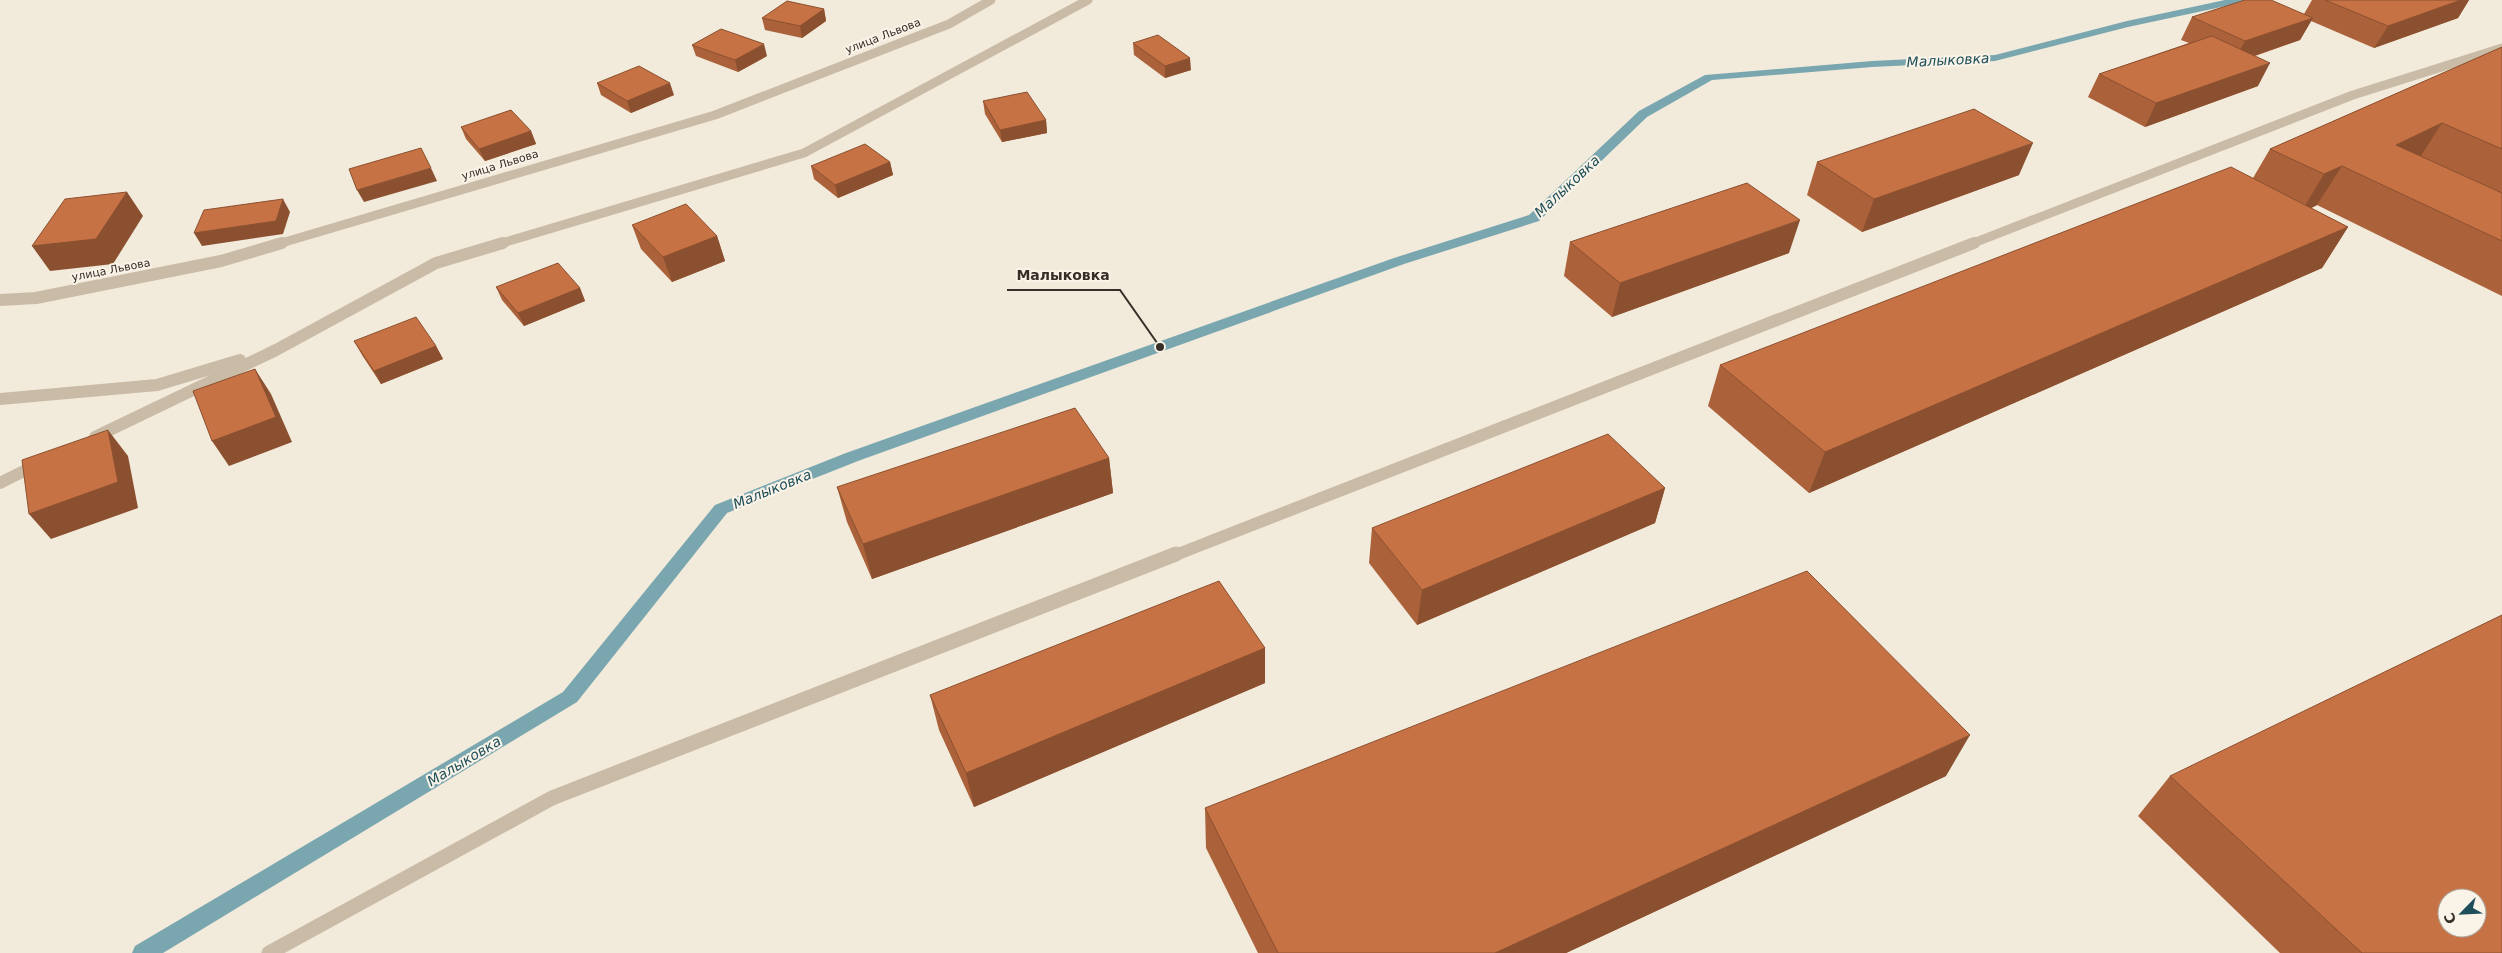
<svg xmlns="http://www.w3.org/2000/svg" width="2502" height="953" viewBox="0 0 2502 953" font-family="'DejaVu Sans',sans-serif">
<rect width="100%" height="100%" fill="#f2eadb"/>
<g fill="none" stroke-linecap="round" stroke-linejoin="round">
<!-- stream -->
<polygon fill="#7aa7af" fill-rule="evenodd" points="2225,0 2245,0 2240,3 2128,27 1995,61 1872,67 1712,80 1647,117 1539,221 1404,264 858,461 727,513 577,702 163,953 132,953 135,946 563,692 715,505 846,453 1394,258 1529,215 1639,111 1705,75 1872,61 1995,55 2127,21"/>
<!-- service-far2 -->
<g stroke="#cabba7" stroke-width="9">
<polyline points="499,244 804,153 1088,0"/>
<polyline points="1971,244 2353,95 2502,48"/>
</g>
<!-- service-far1 -->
<g stroke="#cabba7" stroke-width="12">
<polyline points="0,399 157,385 240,360"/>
<polyline points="95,437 276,350 436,263 503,243"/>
<polyline points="0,483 38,464"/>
<polyline points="1173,556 1974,243"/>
</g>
<!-- service -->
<polyline stroke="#cabba7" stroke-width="15" points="269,953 552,798 1176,554"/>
<!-- minor-far1 -->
<polyline stroke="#cabba7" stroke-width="9" points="278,244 715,115 949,24 991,0"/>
<!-- minor -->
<polyline stroke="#cabba7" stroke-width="12" points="0,300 36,298 221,261 282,243"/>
</g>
<!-- wall -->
<g fill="#ab623a">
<polygon points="2312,0 2469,0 2458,18 2374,48 2311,21 2300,40 2255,56 2258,86 2145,127 2088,97 2099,74 2189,43 2181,40 2192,17 2304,14"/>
<polygon points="824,9 826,21 802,38 765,30 762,18"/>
<polygon points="1133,43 1191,70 1165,78 1134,55"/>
<polygon points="692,45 767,56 738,72 696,56"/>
<polygon points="2502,47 2502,296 2317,205 2311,208 2348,227 2322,268 1809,493 1708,406 1720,365 2253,178 2270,149"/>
<polygon points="597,83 674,95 631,113 601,95"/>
<polygon points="983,101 1046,120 1047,133 1002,142 985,114"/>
<polygon points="461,127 531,131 536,144 485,161 466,139"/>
<polygon points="890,162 893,175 838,198 814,179 811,166"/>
<polygon points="1817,162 2019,175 1862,232 1807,195"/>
<polygon points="632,225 717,236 725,261 672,282 641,249"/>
<polygon points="1570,242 1789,253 1612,317 1564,276"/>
<polygon points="496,287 580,288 585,301 524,326 502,300"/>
<polygon points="354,341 436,346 443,359 381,384 362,355"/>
<polygon points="1109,458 1113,493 872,579 847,522 837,487"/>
<polygon points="1665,488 1655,523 1417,625 1369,563 1372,528"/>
<polygon points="1265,648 1265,683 974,807 939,730 930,695"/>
<polygon points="1946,776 1566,953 1258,953 1206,848 1205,808"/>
<polygon points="2170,776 2502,953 2280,953 2138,816"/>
</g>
<!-- shaded-wall -->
<g fill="#8b5030">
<polygon points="2461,0 2469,0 2458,18 2374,48 2388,26"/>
<polygon points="824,9 826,21 802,38 800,26"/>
<polygon points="2313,18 2300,40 2233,63 2245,41"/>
<polygon points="764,44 767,56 738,72 735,60"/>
<polygon points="1190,58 1191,70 1165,78 1165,66"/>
<polygon points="2270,63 2258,86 2145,127 2156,103"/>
<polygon points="670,83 674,95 631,113 627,101"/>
<polygon points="1046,120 1047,133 1002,142 1000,130"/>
<polygon points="2442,123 2417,162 2396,145"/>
<polygon points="531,131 536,144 485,161 479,149"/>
<polygon points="2033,143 2019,175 1862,232 1874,199"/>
<polygon points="890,162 893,175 838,198 835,185"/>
<polygon points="2342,166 2317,205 2300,214 2324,174"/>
<polygon points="431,168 437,181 364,202 357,190"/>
<polygon points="127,192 143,216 113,264 50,271 32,246"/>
<polygon points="283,199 290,212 283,234 202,246 194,233"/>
<polygon points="1800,220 1789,253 1612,317 1620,283"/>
<polygon points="2348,227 2322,268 1809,493 1825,452"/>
<polygon points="717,236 725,261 672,282 663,257"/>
<polygon points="580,288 585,301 524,326 518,313"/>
<polygon points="436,346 443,359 381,384 374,371"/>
<polygon points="255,369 271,394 292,442 229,466 212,441"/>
<polygon points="108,430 128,456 138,508 51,539 29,514"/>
<polygon points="1109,458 1113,493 872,579 863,544"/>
<polygon points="1665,488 1655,523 1417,625 1422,590"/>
<polygon points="1265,648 1265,683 974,807 966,773"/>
<polygon points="1970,735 1946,776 1566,953 1495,953"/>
</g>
<!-- building -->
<g fill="#c77244" stroke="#8b5030" fill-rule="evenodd">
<polygon points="2245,0 2271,0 2313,18 2245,41 2192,17"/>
<polygon points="2325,0 2461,0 2388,26"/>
<polygon points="787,1 824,9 800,26 762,18"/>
<polygon points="721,29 764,44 735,60 692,45"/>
<polygon points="1158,35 1190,58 1165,66 1133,43"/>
<polygon points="2212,36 2270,63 2156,103 2099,74"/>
<polygon points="2502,47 2502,149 2442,123 2396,145 2502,193 2502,241 2342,166 2324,174 2270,149"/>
<polygon points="639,66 670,83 627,101 597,83"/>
<polygon points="1027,92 1046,120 1000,130 983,101"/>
<polygon points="1974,109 2033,143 1874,199 1817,162"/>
<polygon points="511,110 531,131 479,149 461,127"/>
<polygon points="865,144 890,162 835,185 811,166"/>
<polygon points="421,148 431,168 357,190 349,169"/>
<polygon points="2231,167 2348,227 1825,452 1720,365"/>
<polygon points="1747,183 1800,220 1620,283 1570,242"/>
<polygon points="127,192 96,239 32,246 65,199"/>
<polygon points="283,199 276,221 194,233 204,210"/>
<polygon points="686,204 717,236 663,257 632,225"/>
<polygon points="558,263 580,288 518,313 496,287"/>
<polygon points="416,317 436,346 374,371 354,341"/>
<polygon points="255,369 276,417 212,441 193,391"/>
<polygon points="1075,408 1109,458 863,544 837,487"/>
<polygon points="108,430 118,482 29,514 22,460"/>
<polygon points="1608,434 1665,488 1422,590 1372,528"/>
<polygon points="1807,571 1970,735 1495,953 1278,953 1205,808"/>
<polygon points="1219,581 1265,648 966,773 930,695"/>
<path d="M2502,615V953H2362L2170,776ZM2447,898H2477V928H2447Z"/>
</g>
<g text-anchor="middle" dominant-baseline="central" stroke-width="4" stroke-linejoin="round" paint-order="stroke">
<!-- far-street labels -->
<g font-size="11" fill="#372e28" stroke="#faf3e8">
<text transform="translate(883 36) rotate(-21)">улица Львова</text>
<text transform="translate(500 165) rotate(-17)">улица Львова</text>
<text transform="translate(111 270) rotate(-11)">улица Львова</text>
</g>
<!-- water labels -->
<g font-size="14" font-style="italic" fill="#1d4e59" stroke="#faf3e8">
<text transform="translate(1948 60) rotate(-3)">Малыковка</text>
<text transform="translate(1567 186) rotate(-43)">Малыковка</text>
<text transform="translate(772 489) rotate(-22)">Малыковка</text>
<text transform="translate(464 761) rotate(-31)">Малыковка</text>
</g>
</g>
<!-- callouts -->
<path fill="none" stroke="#372e28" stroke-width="2" d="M1160 347L1120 290H1007"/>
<circle fill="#372e28" stroke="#faf3e8" stroke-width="2" cx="1160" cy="347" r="5"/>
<g font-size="14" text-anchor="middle" font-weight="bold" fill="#372e28" stroke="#faf3e8" stroke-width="4" stroke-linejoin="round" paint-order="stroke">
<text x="1063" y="280">Малыковка</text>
</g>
<!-- north arrow -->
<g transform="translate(2462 913) rotate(246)"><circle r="24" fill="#faf3e8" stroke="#aca49b"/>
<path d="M0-4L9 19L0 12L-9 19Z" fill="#1d4e59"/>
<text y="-8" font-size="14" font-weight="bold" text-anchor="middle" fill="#372e28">С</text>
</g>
</svg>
